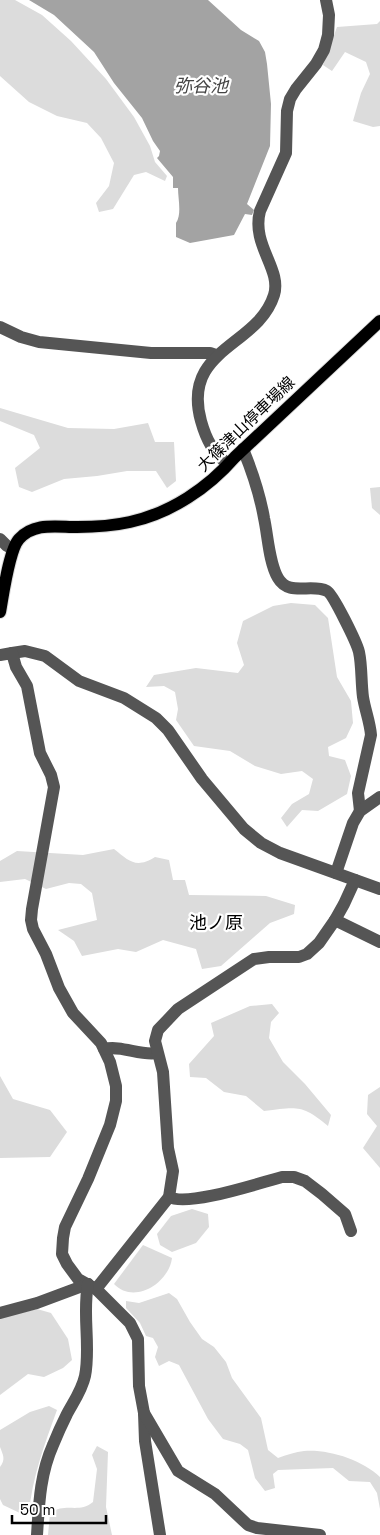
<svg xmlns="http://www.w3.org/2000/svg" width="380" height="1535" viewBox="0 0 380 1535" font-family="'Space Grotesk','Noto Sans JP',sans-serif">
<rect width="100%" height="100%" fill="#fff"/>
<!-- green -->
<g fill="#dcdcdc">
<polygon points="0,0 15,0 42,15 71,41 106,79 134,117 150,146 155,162 167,176 165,181 146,172 134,175 113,209 99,212 96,203 109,186 114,163 101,138 87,123 57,116 29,102 0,76"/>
<polygon points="380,21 380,126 373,127 353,121 361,93 370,74 366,62 345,52 332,71 323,65 337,27 377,24"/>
<polygon points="0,408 68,428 114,429 148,423 155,442 174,442 176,481 167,488 156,471 127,471 97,476 64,479 32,492 19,487 15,468 40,448 34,435 0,421"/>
<polygon points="380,487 380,515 372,508 370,488"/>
<polygon points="291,603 315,605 328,618 337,677 351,701 353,723 346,738 328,747 329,756 345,760 351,776 347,794 318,811 302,810 287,827 281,818 292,804 309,794 313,779 302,771 281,774 255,766 230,751 194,746 176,720 178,709 175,692 164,686 146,687 154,675 196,668 238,673 244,665 237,643 243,621 273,606"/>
<path d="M114,849C129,861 136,869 155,857L169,860L173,880H185L189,895L266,896L295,905L294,914L270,923L221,966L202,969L196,949L163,940L136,952L118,949L82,956L74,941L58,930L97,920L92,893L81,884L69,883L46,889L25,879L0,882V861L17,851L83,855Z"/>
<path d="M272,1004L279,1013L271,1022L269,1038L283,1062L305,1084L331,1115L328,1126C302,1104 297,1107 264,1111L246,1096L224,1092L206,1078L190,1077L189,1064L214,1036L211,1023L250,1006Z"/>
<polygon points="0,1076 13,1099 50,1110 67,1132 50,1157 0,1158"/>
<polygon points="380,1087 380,1168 363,1148 377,1126 367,1114 368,1095"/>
<polygon points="192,1209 208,1214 209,1227 196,1243 172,1252 160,1245 157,1234 171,1216"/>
<path d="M143,1245L172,1258C169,1283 134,1305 114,1284Z"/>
<path d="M169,1293L177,1299L190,1322L202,1339L214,1347L226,1362L232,1378L261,1418L268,1450L278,1458C286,1455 296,1452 304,1451C329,1449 362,1460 380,1477V1509L377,1493L370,1482L349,1481L333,1468L278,1470L273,1474L275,1488L265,1491L255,1478L248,1450L240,1444L223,1439L208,1419L179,1365L169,1361L159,1366L155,1357L158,1347L153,1338L146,1336L140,1323L126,1308V1301L139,1303Z"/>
<polygon points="37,1309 51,1313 68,1339 72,1360 63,1368 44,1377 28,1374 0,1395 0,1318"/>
<path d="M49,1406L57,1410C45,1443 32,1478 29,1513L22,1514L3,1505L0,1499V1467C6,1459 3,1455 0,1447C0,1443 0,1435 0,1430L30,1412Z"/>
<path d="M97,1446L108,1452L106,1507L112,1535H48L50,1513C67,1502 78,1514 93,1502L97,1469L92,1455Z"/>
</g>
<!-- water -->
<path fill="#a3a3a3" d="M29,0H208L241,30L259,41L265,52L267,64L271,104L270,146L247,204L254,210L252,215L245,214L234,235L190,243L176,237V223C182,214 178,199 178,188H173V177L157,158L159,156L160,151L153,141L142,118L114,83L94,52L54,15Z"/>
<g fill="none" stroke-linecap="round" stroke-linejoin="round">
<!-- major casing -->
<g stroke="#dbdbdb" stroke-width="14">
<path id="major" d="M0,612C3,596 9,550 19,539C34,522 57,527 77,527C94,527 112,526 130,522C171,513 208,488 235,457L380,321"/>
</g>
<!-- minor -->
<g stroke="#555" stroke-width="12">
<polyline points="0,327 21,337 39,342 151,353 210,353 216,355"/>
<path d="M243,449C252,471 260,495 264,518C268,536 269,563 278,578C289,597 311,583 327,591C333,594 357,643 359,652C362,666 361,682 363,697C365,710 370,722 371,735L358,793L360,811"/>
<path d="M228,464C213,453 206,439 201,421C181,348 258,347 274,295C282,269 251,245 260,211L286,153L287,111L290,99L296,89L316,64L324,50L328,35L329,15L326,0"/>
<polyline points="0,539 7,546 13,549"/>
<polyline points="12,653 25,651 45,656 79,681 124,698 156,718 168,730 202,779 244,829 261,843 280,853 380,889"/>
<polyline points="0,655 12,653 16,667 27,686 40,753 51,775 54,787 32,909 31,920 33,929 46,954 59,988 73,1013 101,1043 110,1062 116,1086 116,1101 110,1125 88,1179 65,1227 63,1238 62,1254 67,1264 78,1279 96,1289 130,1323 138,1339 139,1386 144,1413 145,1441 160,1535"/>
<polyline points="336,873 353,823 360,811 380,797"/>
<polyline points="335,920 380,942"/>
<path d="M104,1049C122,1045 140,1056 157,1053"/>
<path d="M169,1197C188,1207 259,1183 282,1177H294L305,1181L322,1194L345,1214L351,1231"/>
<polyline points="96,1289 169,1197 173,1171 168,1148 163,1072 155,1041 158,1030 178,1009 254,959 269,957 299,957 307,954 319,943 335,920 344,904 355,880"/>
<polyline points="0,1313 37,1303 88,1284"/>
<polyline points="144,1413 178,1471 215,1494 248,1525 257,1528 320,1535"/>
<path d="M37,1535C39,1504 40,1474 53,1445C57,1435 62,1424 67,1414C74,1401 82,1390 85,1376C91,1346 82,1315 88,1284"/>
</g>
<!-- major -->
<use href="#major" stroke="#000" stroke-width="12"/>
</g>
<g text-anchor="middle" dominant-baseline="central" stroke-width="4.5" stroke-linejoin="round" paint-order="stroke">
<!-- street labels -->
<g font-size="16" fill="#000" stroke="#fff">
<text transform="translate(246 424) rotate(-44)">大篠津山停車場線</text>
</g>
<!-- water labels -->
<g font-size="18" font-style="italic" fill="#444" stroke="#fff">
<text x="201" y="85">弥谷池</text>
</g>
<!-- neighbourhood labels -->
<g font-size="18" fill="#000" stroke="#fff">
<text x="216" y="922">池ノ原</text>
</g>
</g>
<!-- scale -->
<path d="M12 1515v8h94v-8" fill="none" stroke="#000000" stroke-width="2.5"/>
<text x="20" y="1515" font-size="15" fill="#000000" stroke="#ffffff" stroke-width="4" paint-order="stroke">50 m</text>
</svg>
